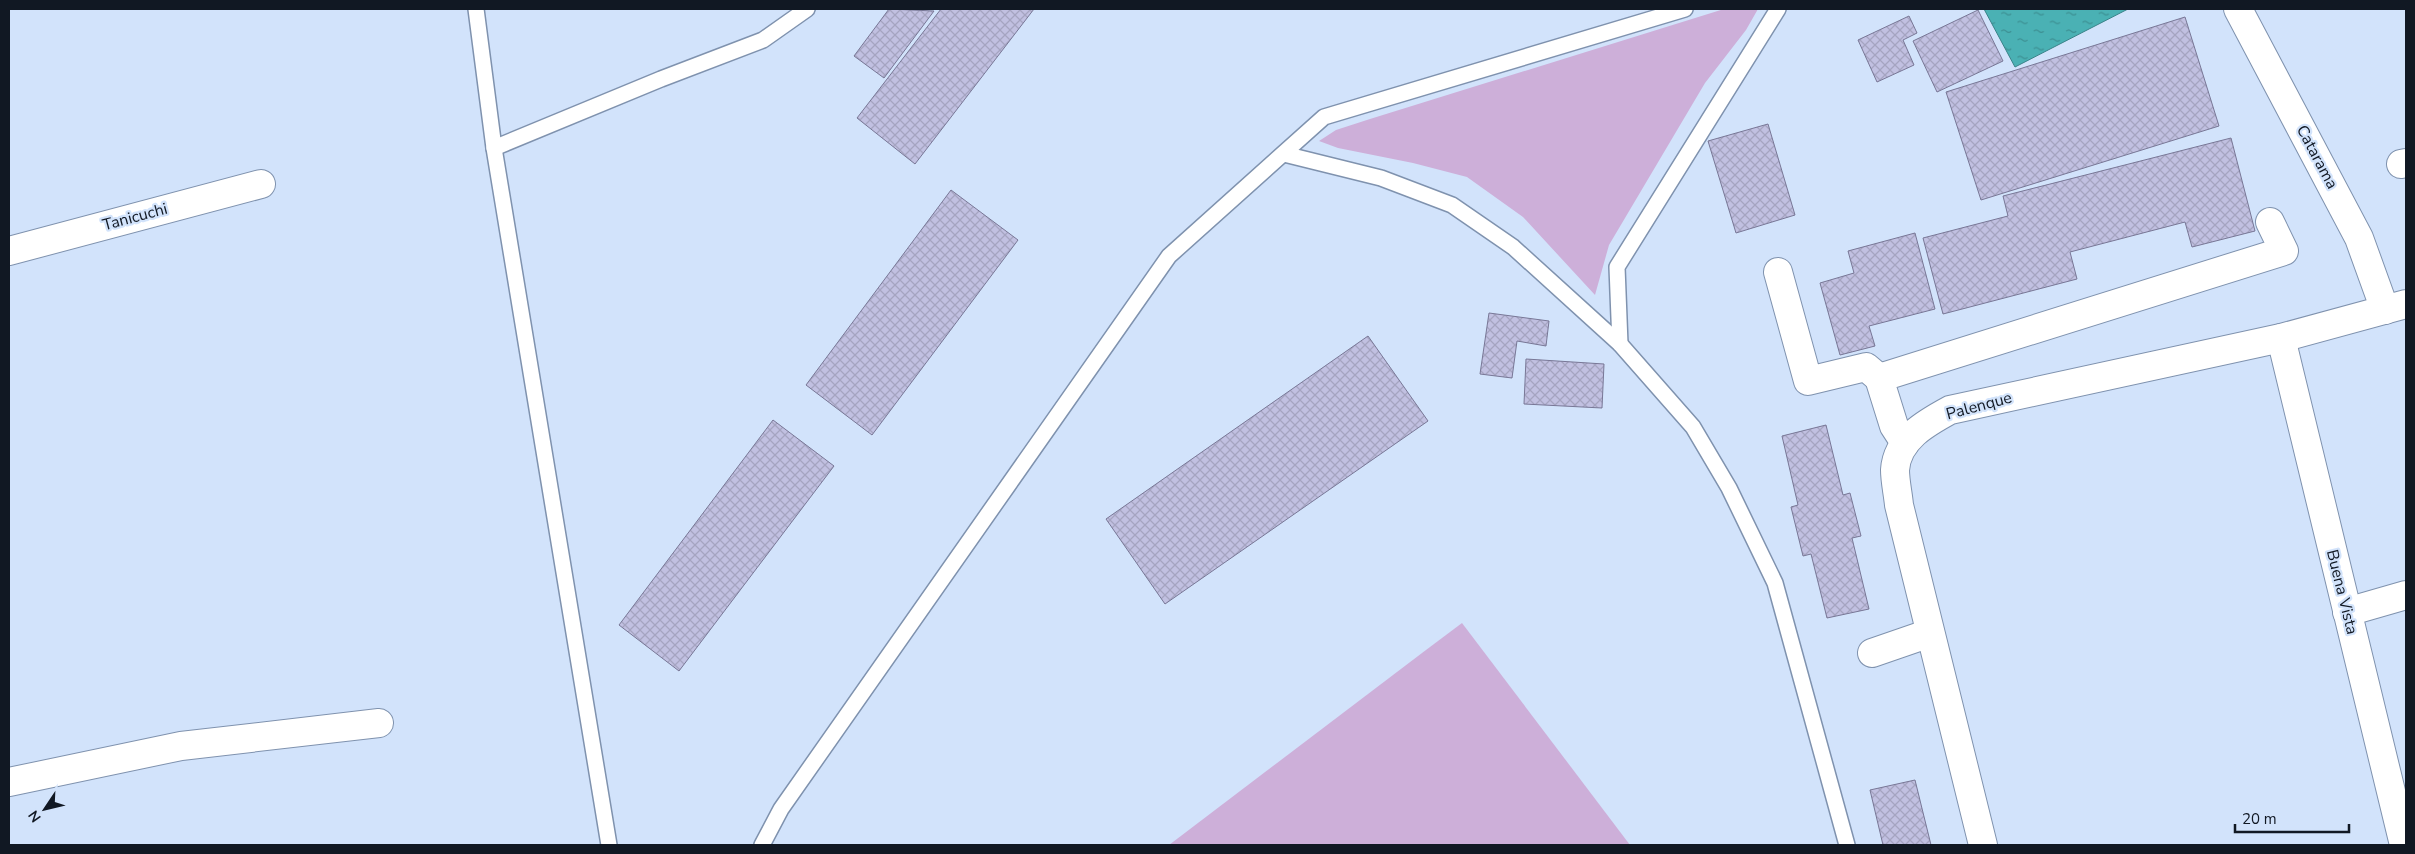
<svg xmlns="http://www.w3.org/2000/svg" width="2415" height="854" viewBox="0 0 2415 854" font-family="'Nunito Sans',sans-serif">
<defs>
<pattern id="water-ripples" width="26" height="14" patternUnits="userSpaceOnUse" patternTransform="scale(1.25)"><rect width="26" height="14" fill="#4ab1b4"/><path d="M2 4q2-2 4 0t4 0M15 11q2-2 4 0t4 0" fill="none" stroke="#3c8f92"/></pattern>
<pattern id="building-cross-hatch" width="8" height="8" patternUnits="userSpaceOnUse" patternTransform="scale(1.25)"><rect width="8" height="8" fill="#c1c0e1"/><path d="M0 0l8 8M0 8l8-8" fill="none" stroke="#a5a4c1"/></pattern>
</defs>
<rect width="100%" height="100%" fill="#d2e3fb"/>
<!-- park -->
<g fill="#cdafd9">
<polygon points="1724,9 1758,9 1746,30 1705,83 1609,245 1595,295 1523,217 1467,177 1413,163 1338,148 1319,141 1336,130 1370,119"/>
<polygon points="1462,623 1630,845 1169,845 1422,653"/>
</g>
<!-- water -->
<polygon fill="url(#water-ripples)" stroke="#398388" points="1984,9 2128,9 2015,67"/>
<!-- building -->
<g fill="url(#building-cross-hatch)" stroke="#787796">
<polygon points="889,9 934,11 884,78 854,56"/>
<polygon points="941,9 1034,9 915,164 857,118"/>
<polygon points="1978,10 2003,61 1937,92 1913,41"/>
<polygon points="1909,16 1917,33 1903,40 1914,65 1877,82 1858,40"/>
<polygon points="2185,17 2219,126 1981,200 1946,92"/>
<polygon points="1768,124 1795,215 1736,233 1708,141"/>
<polygon points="2231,138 2255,231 2192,247 2185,222 2070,252 2077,279 1943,314 1923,238 2008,216 2003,196"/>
<polygon points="951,190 1018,240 872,435 806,385"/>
<polygon points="1915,233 1935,309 1869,326 1875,346 1840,355 1820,283 1854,273 1848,251"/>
<polygon points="1489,313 1549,321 1546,346 1517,341 1512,378 1480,374"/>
<polygon points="1368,336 1428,421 1165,604 1106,519"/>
<polygon points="1526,359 1604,364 1602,408 1524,404"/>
<polygon points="773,420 834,466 679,671 619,625"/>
<polygon points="1826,425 1843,495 1850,493 1861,536 1852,538 1869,609 1827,618 1811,554 1803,556 1791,507 1798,505 1782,436"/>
<polygon points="1915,780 1931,845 1883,845 1870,790"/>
</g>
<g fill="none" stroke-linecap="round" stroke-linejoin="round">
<!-- service casing -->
<g stroke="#7f92ae" stroke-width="18">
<g id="service">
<polyline points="476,9 494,148 609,845"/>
<polyline points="494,148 661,79 763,40 807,9"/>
<polyline points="1284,154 1381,178 1452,205 1513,247 1620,344 1693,427 1729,488 1775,583 1847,845"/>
<polyline points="1620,344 1617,267 1778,9"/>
<polyline points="762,845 781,809 1169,256 1324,117 1685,9"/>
</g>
</g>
<!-- minor casing -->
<g stroke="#7f92ae" stroke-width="30">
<g id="minor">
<polyline points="2238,9 2359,238 2385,310"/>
<polyline points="2401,164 2406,163"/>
<polyline points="9,251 261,184"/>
<polyline points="1778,272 1808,381 1866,367 1879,378"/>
<polyline points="2281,338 2404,845"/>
<polyline points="1905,443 1894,426 1879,378 2284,251 2270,222"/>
<polyline points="2347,612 2406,595"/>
<polyline points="1872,653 1930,633"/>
<polyline points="9,782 181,746 379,723"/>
<path d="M1983,845L1899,505C1898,494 1895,481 1895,470C1897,439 1926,423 1950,410L2281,338L2406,304"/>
</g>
</g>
<!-- service -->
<use href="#service" stroke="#fff" stroke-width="15"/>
<!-- minor -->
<use href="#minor" stroke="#fff" stroke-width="28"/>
</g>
<g text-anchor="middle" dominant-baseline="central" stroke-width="4.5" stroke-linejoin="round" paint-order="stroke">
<!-- street labels -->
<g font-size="16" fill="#111823" stroke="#d2e3fb">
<text transform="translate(2317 157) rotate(62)">Catarama</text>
<text transform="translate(135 217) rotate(-15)">Tanicuchi</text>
<text transform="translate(1979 406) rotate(-15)">Palenque</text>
<text transform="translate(2342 592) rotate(76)">Buena Vista</text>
</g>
</g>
<!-- border -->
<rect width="2415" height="854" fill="none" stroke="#111823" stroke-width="20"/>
<!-- north arrow -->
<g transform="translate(45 809) rotate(235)" stroke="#d2e3fb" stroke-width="4" paint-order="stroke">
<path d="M0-4L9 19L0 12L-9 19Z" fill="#111823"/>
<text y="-8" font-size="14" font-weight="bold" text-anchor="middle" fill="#111823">N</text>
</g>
<!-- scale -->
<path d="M2235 824v8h114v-8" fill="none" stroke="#111823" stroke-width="2.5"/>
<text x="2242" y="824" font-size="15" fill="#111823" stroke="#d2e3fb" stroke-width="4" paint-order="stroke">20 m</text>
</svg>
